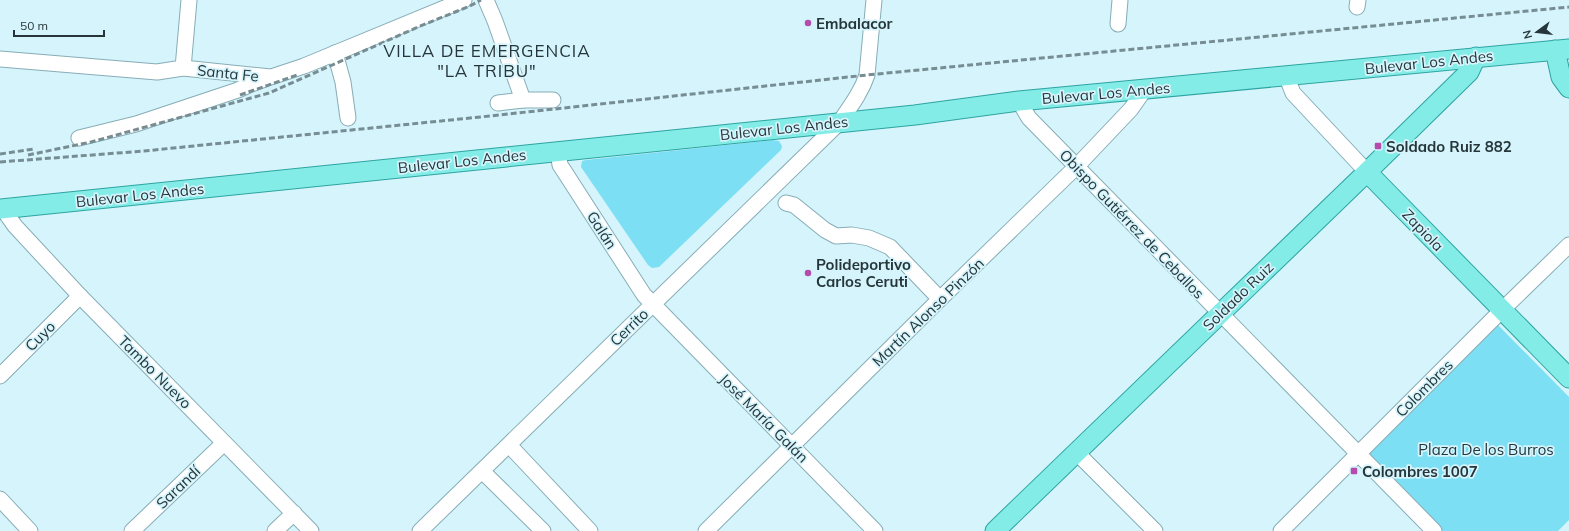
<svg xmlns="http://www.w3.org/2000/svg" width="1569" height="531" viewBox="0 0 1569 531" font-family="Mulish,sans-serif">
<rect width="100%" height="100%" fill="#d5f4fc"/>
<!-- green -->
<g fill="#7ddff4">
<polygon points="773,140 779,141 782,146 781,150 659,267 652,268 648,265 581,167 582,161 586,160"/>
<polygon points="1498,325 1569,397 1569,520 1558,531 1442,531 1364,453"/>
</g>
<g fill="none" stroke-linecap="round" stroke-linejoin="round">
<!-- minor casing -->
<g stroke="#87adb6" stroke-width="17">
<g id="minor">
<polyline points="486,0 495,21 523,100"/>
<polyline points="1357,7 1358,0"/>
<polyline points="1118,24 1120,0"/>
<polyline points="335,53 343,82 348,118"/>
<polyline points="0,59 157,72 183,68 271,77 304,66 464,0"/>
<polyline points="183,68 189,0"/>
<polyline points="1286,75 1293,93 1367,172"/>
<polyline points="1019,101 1029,118 1434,531"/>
<polyline points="498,103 523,100 553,100"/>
<polyline points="79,138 136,124 238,90 251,84 265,79"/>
<polyline points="558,151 560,165 564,171 644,295 875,531"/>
<polyline points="786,203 794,205 825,230 836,236 852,235 869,238 890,247 940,299"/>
<polyline points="3,209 15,226 80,296 311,531"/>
<polyline points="0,376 80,296"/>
<polyline points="509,445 590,531"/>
<polyline points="1076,452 1155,531"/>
<polyline points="482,471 543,531"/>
<polyline points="0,499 30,531"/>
<polyline points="132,531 224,443"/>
<polyline points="275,531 294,513"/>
<path d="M420,531L839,123C850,107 861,93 867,75L874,0"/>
<polyline points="706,531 940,299 1076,167 1131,109 1145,89"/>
<polyline points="1281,531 1502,310 1569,245"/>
</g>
</g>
<!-- major casing -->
<g stroke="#2da4a0" stroke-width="21">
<g id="major">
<polyline points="1555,50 1561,77 1569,88"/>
<polyline points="1367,172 1569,378"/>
<polyline points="0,209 915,115 1019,101 1569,49"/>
<polyline points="995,531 1367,172 1469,72 1476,57"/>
</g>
</g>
<!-- minor -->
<use href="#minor" stroke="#fff" stroke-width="15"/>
<!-- major -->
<use href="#major" stroke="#83ece7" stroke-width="19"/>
<!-- rail -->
<g stroke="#778d93" stroke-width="3" stroke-dasharray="6 3" stroke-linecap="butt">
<polyline points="240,95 297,75"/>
<polyline points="0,154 34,149"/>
<polyline points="28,155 91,142 269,93 418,27 470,6 481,0"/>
<polyline points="0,162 144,151 490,116 867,75 1569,7"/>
</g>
</g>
<!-- markers -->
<g fill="#b54bad" stroke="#d5f4fc" stroke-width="1.5">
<circle cx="808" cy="23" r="4"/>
<rect x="1374" y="142" width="8" height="8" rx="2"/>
<circle cx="808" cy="273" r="4"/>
<rect x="1350" y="467" width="8" height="8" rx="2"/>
</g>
<g text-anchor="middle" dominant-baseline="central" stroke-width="3.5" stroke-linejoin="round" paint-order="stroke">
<!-- poi labels -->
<g font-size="15" font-weight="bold" fill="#263539" stroke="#d5f4fc" text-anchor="start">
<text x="816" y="23">Embalacor</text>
<text x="1386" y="146">Soldado Ruiz 882</text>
<text x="816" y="264">Polideportivo<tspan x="816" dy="17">Carlos Ceruti</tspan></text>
<text x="1362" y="471">Colombres 1007</text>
</g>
<!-- street labels -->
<g font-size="15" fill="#263539" stroke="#d5f4fc">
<text transform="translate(1429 62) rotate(-6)">Bulevar Los Andes</text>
<text transform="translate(228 73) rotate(6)">Santa Fe</text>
<text transform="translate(1106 93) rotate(-5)">Bulevar Los Andes</text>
<text transform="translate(784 128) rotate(-6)">Bulevar Los Andes</text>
<text transform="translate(462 161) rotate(-6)">Bulevar Los Andes</text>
<text transform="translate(140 195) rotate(-6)">Bulevar Los Andes</text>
<text transform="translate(1132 224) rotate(46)">Obispo Gutiérrez de Ceballos</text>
<text transform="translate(602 230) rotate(57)">Galán</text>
<text transform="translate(1423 230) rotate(46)">Zapiola</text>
<text transform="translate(1238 296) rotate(-44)">Soldado Ruiz</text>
<text transform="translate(928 312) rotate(-44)">Martín Alonso Pinzón</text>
<text transform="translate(629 327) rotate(-44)">Cerrito</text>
<text transform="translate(40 336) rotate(-45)">Cuyo</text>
<text transform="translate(155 372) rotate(45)">Tambo Nuevo</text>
<text transform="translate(1424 388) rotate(-45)">Colombres</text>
<text transform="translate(764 418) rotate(45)">José María Galán</text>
<text transform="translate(178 487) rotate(-44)">Sarandí</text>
</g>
<!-- park labels -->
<g font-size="15" fill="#21373c" stroke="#d5f4fc">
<text x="1486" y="449">Plaza De los Burros</text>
</g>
<!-- quarter labels -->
<g font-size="17" letter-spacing="1" fill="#263539" stroke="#d5f4fc">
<text x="487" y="50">VILLA DE EMERGENCIA<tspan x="487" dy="20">"LA TRIBU"</tspan></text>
</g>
</g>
<!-- north arrow -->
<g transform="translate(1537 32) rotate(255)" stroke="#d5f4fc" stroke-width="3" paint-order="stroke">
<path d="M0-3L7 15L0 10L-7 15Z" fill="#263539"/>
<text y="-6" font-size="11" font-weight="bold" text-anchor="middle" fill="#263539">N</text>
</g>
<!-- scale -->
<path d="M14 30v6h90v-6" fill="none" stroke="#263539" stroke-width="2"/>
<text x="20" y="30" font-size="12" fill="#263539" stroke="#d5f4fc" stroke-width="3" paint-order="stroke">50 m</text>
</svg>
